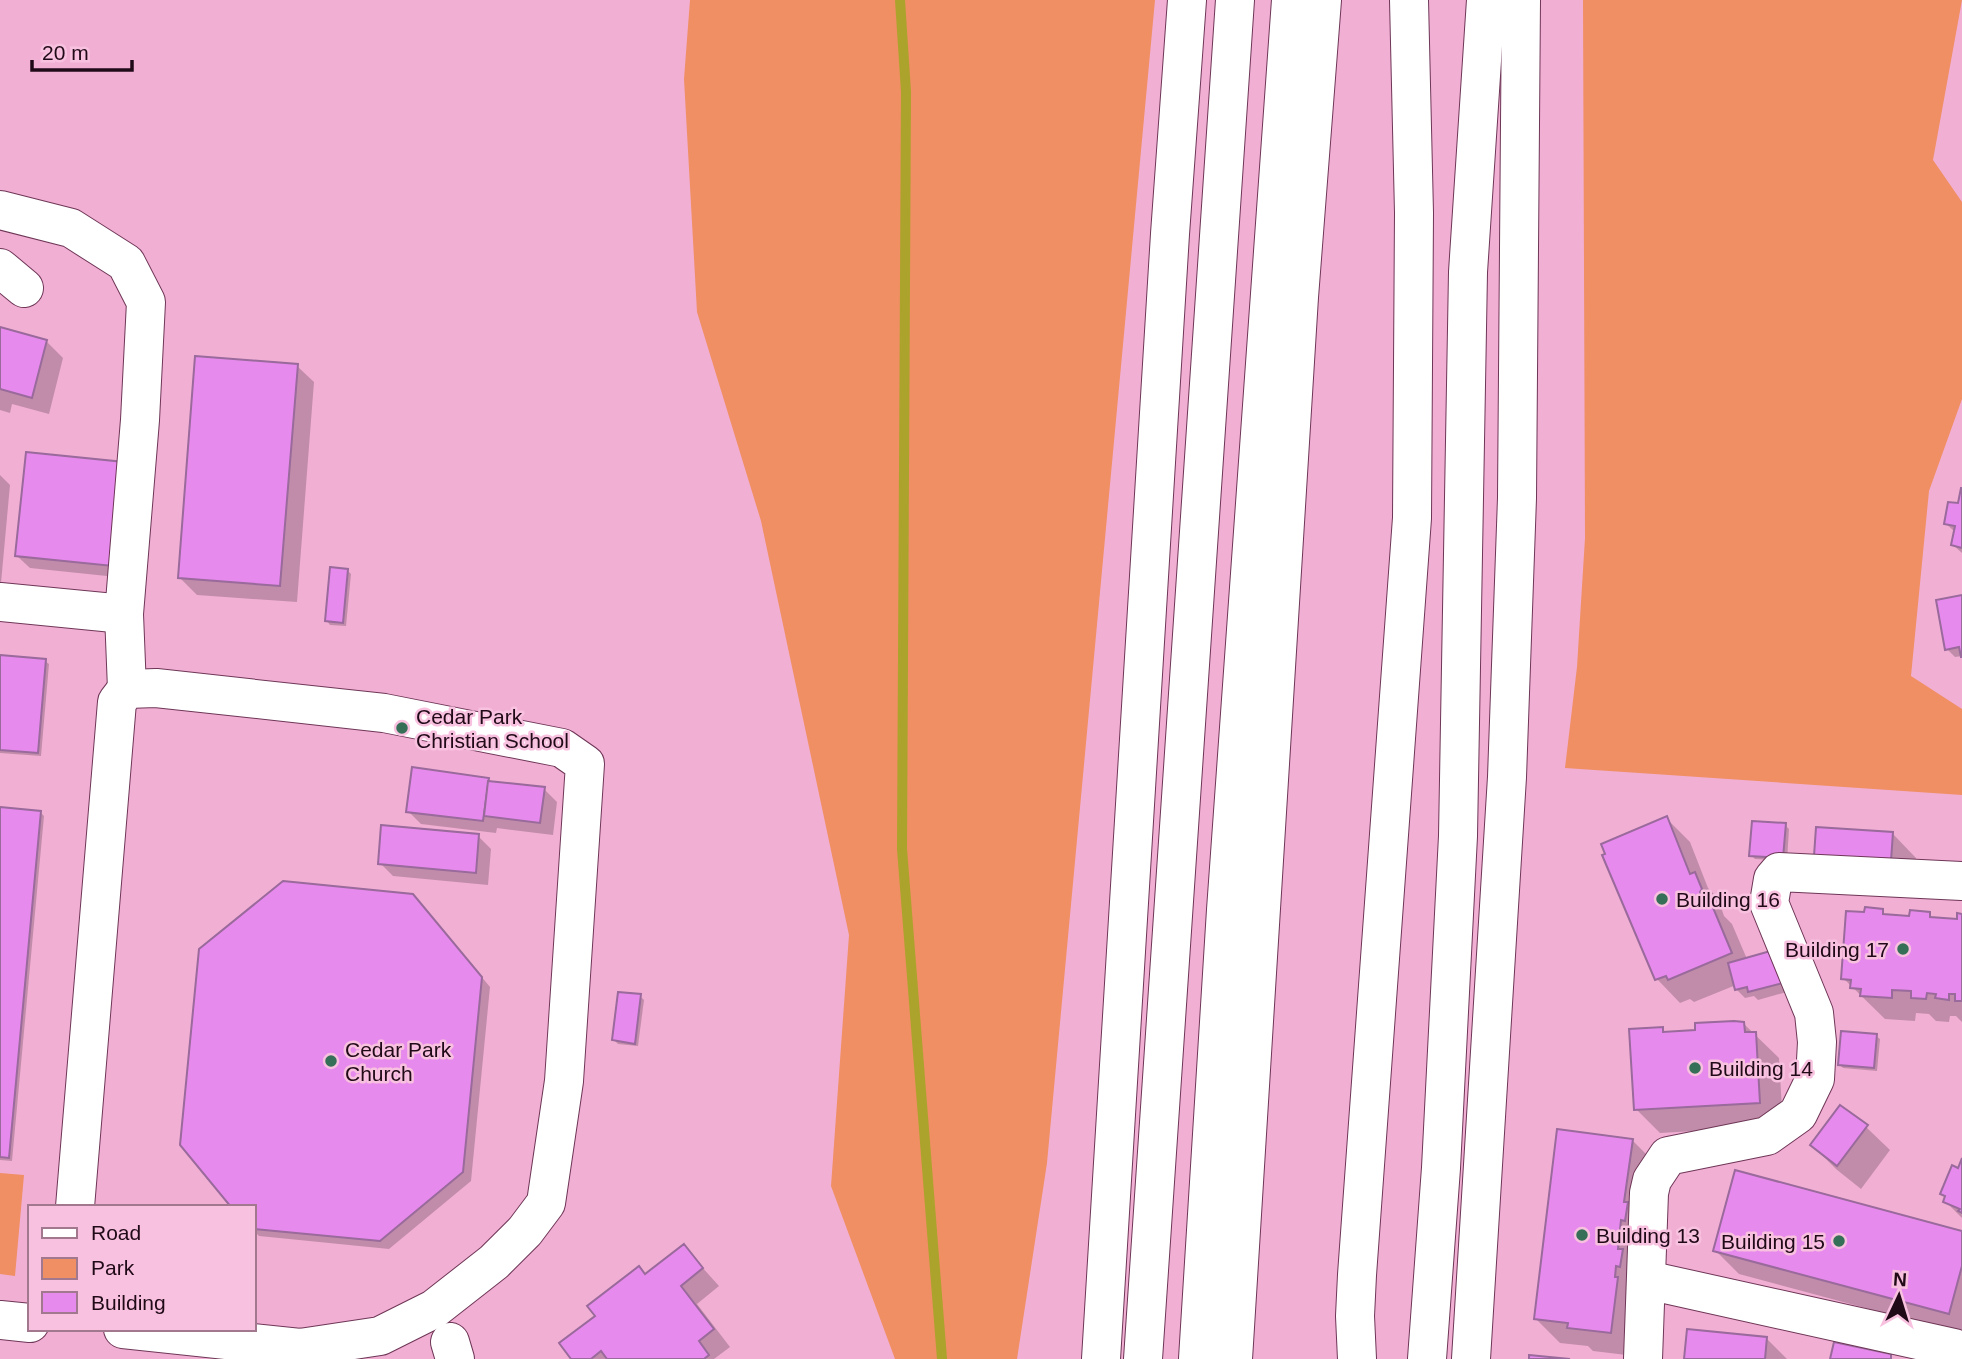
<svg xmlns="http://www.w3.org/2000/svg" width="1962" height="1359" viewBox="0 0 1962 1359" font-family="Helvetica,sans-serif">
<rect width="100%" height="100%" fill="#f2afd4"/>
<!-- green -->
<g fill="#ef8f63">
<polygon points="690,0 1155,0 1047,1163 1017,1359 895,1359 831,1186 849,935 761,521 697,312 684,79"/>
<polygon points="1583,0 1962,0 1933,160 1962,202 1962,399 1929,491 1911,676 1962,709 1962,795 1565,768 1577,667 1585,538"/>
<polygon points="0,1173 24,1175 15,1276 0,1274"/>
</g>
<!-- shadow -->
<g fill="#0003">
<polygon points="0,328 46,341 63,358 49,414 12,404 10,413 0,410"/>
<polygon points="297,366 314,382 297,602 197,595 180,578"/>
<polygon points="123,463 126,578 30,568 17,556"/>
<polygon points="0,475 10,485 1,583 0,583"/>
<polygon points="1962,492 1962,553 1953,545 1954,531 1945,523 1959,505"/>
<polygon points="348,571 351,574 346,626 330,625 327,621"/>
<polygon points="1962,597 1962,656 1955,657 1947,649"/>
<polygon points="0,657 45,661 49,664 41,756 0,753"/>
<polygon points="488,780 491,783 544,789 557,802 553,835 497,828 496,833 421,824 408,811"/>
<polygon points="0,809 40,812 44,816 12,1161 0,1160"/>
<polygon points="1666,818 1690,842 1708,888 1718,898 1724,916 1732,924 1747,959 1773,952 1790,991 1758,1000 1754,996 1745,998 1737,990 1736,985 1694,1002 1690,999 1680,1003 1657,979"/>
<polygon points="1785,825 1789,829 1787,861 1755,859 1751,855"/>
<polygon points="1893,834 1916,858 1915,884 1840,879"/>
<polygon points="478,836 491,849 488,885 393,876 380,863"/>
<polygon points="421,904 490,987 471,1181 389,1249 259,1236 254,1231 254,1207"/>
<polygon points="1882,911 1887,916 1910,918 1929,914 1935,920 1958,921 1962,916 1962,1022 1956,1016 1950,1016 1949,1022 1936,1021 1929,1014 1916,1013 1915,1021 1885,1019 1843,978 1866,914"/>
<polygon points="640,996 644,1000 638,1046 618,1044 614,1040"/>
<polygon points="1744,1024 1779,1058 1783,1126 1660,1133 1636,1109 1662,1029 1667,1034"/>
<polygon points="1876,1036 1880,1039 1877,1071 1843,1068 1840,1065"/>
<polygon points="1866,1127 1890,1150 1861,1189 1836,1169 1812,1145"/>
<polygon points="1632,1140 1656,1164 1635,1356 1593,1351 1588,1346 1560,1343 1536,1319"/>
<polygon points="1962,1163 1962,1218 1945,1201 1947,1198 1942,1193"/>
<polygon points="1962,1233 1962,1334 1739,1274 1715,1250"/>
<polygon points="683,1246 719,1286 697,1304 730,1347 714,1359 574,1359 645,1275"/>
<polygon points="1766,1338 1787,1359 1686,1359"/>
</g>
<g fill="none" stroke-linecap="round" stroke-linejoin="round">
<!-- stream -->
<polyline stroke="#aca32c" stroke-width="10" points="900,0 906,92 902,849 942,1359"/>
</g>
<!-- building -->
<g fill="#e78aed" stroke="#996a9b" stroke-width="2">
<polygon points="0,327 47,340 32,398 0,389"/>
<polygon points="195,356 298,364 280,586 178,578"/>
<polygon points="26,452 124,462 113,566 15,556"/>
<polygon points="1961,488 1962,488 1962,548 1951,545 1955,526 1944,524 1948,502 1958,503"/>
<polygon points="330,567 348,569 343,623 325,621"/>
<polygon points="1962,595 1962,657 1961,657 1959,647 1945,650 1936,600"/>
<polygon points="0,655 46,659 38,753 0,750"/>
<polygon points="412,767 489,778 483,821 406,812"/>
<polygon points="488,781 545,787 540,823 484,816"/>
<polygon points="0,807 41,811 9,1158 0,1157"/>
<polygon points="1667,816 1690,874 1695,872 1702,889 1700,892 1704,901 1709,898 1732,953 1668,980 1666,976 1655,980 1602,855 1605,854 1601,844"/>
<polygon points="1752,821 1786,823 1783,858 1749,856"/>
<polygon points="381,825 479,834 476,873 378,864"/>
<polygon points="1816,827 1893,832 1891,861 1814,856"/>
<polygon points="283,881 413,894 482,977 463,1172 380,1241 254,1229 254,1207 231,1207 180,1145 199,949"/>
<polygon points="1865,907 1883,909 1883,914 1909,916 1910,910 1930,912 1930,917 1957,919 1957,913 1962,914 1962,1001 1955,1001 1955,994 1949,994 1949,1000 1935,998 1936,994 1927,993 1926,999 1911,998 1911,991 1892,990 1892,998 1860,996 1861,989 1850,988 1851,980 1841,979 1846,911 1864,912"/>
<polygon points="1774,950 1783,983 1748,992 1747,987 1735,990 1728,963"/>
<polygon points="618,992 641,994 635,1044 612,1040"/>
<polygon points="1734,1021 1744,1022 1745,1032 1756,1032 1760,1103 1634,1110 1629,1029 1663,1027 1663,1032 1695,1030 1695,1023"/>
<polygon points="1841,1031 1877,1034 1874,1068 1838,1065"/>
<polygon points="1840,1105 1868,1125 1837,1166 1810,1145"/>
<polygon points="1557,1129 1633,1139 1624,1202 1628,1202 1625,1221 1621,1220 1618,1249 1623,1249 1620,1267 1616,1266 1615,1277 1618,1277 1611,1333 1567,1328 1568,1323 1534,1319"/>
<polygon points="1962,1158 1962,1213 1958,1211 1960,1209 1943,1202 1945,1196 1940,1194 1952,1165 1958,1168"/>
<polygon points="1735,1170 1962,1231 1962,1266 1949,1314 1713,1251"/>
<polygon points="684,1244 703,1268 681,1286 714,1329 699,1341 709,1355 704,1359 607,1359 601,1351 591,1359 571,1359 559,1343 595,1316 587,1306 639,1266 645,1274"/>
<polygon points="1687,1329 1767,1337 1765,1359 1684,1359"/>
<polygon points="1834,1342 1891,1354 1891,1359 1830,1359"/>
<polygon points="1529,1355 1570,1359 1529,1359"/>
</g>
<g fill="none" stroke-linecap="round" stroke-linejoin="round">
<!-- minor casing -->
<g stroke="#6e3657" stroke-width="40">
<g id="minor">
<polyline points="0,210 71,228 126,263 146,302 140,420 124,614 127,689"/>
<polyline points="0,268 24,288"/>
<polyline points="0,602 124,614"/>
<polyline points="75,1207 117,702 127,689 156,688 384,713 562,748 585,764 564,1081 546,1203 525,1231 494,1262 434,1309 380,1336 300,1348 123,1329"/>
<polyline points="1647,1280 1954,1348"/>
<polyline points="0,1320 30,1323"/>
<polyline points="450,1342 455,1359"/>
<polyline points="1643,1359 1649,1193 1652,1180 1668,1156 1767,1136 1798,1114 1815,1079 1817,1042 1814,1013 1769,903 1773,879 1779,872 1962,881"/>
</g>
</g>
<!-- highway casing -->
<g stroke="#6e3657" stroke-width="40">
<g id="highway">
<polyline points="1101,1359 1170,234 1187,0"/>
<polyline points="1143,1359 1235,0"/>
<polyline points="1198,1359 1226,910 1291,0"/>
<polyline points="1233,1359 1299,297 1322,0"/>
<polyline points="1357,1359 1355,1316 1357,1275 1412,518 1414,213 1409,0"/>
<polyline points="1427,1359 1441,1168 1458,836 1468,272 1486,0"/>
<polyline points="1471,1359 1507,777 1517,498 1521,0"/>
</g>
</g>
<!-- minor -->
<use href="#minor" stroke="#fff" stroke-width="38"/>
<!-- highway -->
<use href="#highway" stroke="#fff" stroke-width="38"/>
</g>
<!-- markers -->
<g fill="#356f57" stroke="#f8c1df" stroke-width="2.5">
<circle cx="402" cy="728" r="7"/>
<circle cx="1662" cy="899" r="7"/>
<circle cx="1903" cy="949" r="7"/>
<circle cx="331" cy="1061" r="7"/>
<circle cx="1695" cy="1068" r="7"/>
<circle cx="1582" cy="1235" r="7"/>
<circle cx="1839" cy="1241" r="7"/>
</g>
<g text-anchor="middle" dominant-baseline="central" stroke-width="5" stroke-linejoin="round" paint-order="stroke">
<!-- poi labels -->
<g font-size="21" fill="#210a18" stroke="#f8c1df" text-anchor="start">
<text x="416" y="716">Cedar Park<tspan x="416" dy="24">Christian School</tspan></text>
<text x="1676" y="899">Building 16</text>
<text x="1889" y="949" text-anchor="end">Building 17</text>
<text x="345" y="1049">Cedar Park<tspan x="345" dy="24">Church</tspan></text>
<text x="1709" y="1068">Building 14</text>
<text x="1596" y="1235">Building 13</text>
<text x="1825" y="1241" text-anchor="end">Building 15</text>
</g>
</g>
<!-- legend -->
<rect x="28" y="1205" width="228" height="126" fill="#f8c1df" stroke="#a2788f" stroke-width="2"/>
<rect x="42" y="1228" width="35" height="10" fill="#ffffff" stroke="#a2788f" stroke-width="2"/>
<text x="91" y="1240" font-size="21" fill="#210a18">Road</text>
<rect x="42" y="1258" width="35" height="21" fill="#ef8f63" stroke="#a2788f" stroke-width="2"/>
<text x="91" y="1275" font-size="21" fill="#210a18">Park</text>
<rect x="42" y="1292" width="35" height="21" fill="#e78aed" stroke="#a2788f" stroke-width="2"/>
<text x="91" y="1310" font-size="21" fill="#210a18">Building</text>
<!-- north arrow -->
<g transform="translate(1899 1296) rotate(4)" stroke="#f8c1df" stroke-width="5" paint-order="stroke">
<path d="M0-5L12 26L0 18L-12 26Z" fill="#210a18"/>
<text y="-10" font-size="19" font-weight="bold" text-anchor="middle" fill="#210a18">N</text>
</g>
<!-- scale -->
<path d="M32 60v10h100v-10" fill="none" stroke="#210a18" stroke-width="3.5"/>
<text x="42" y="60" font-size="21" fill="#210a18" stroke="#f8c1df" stroke-width="5" paint-order="stroke">20 m</text>
</svg>
